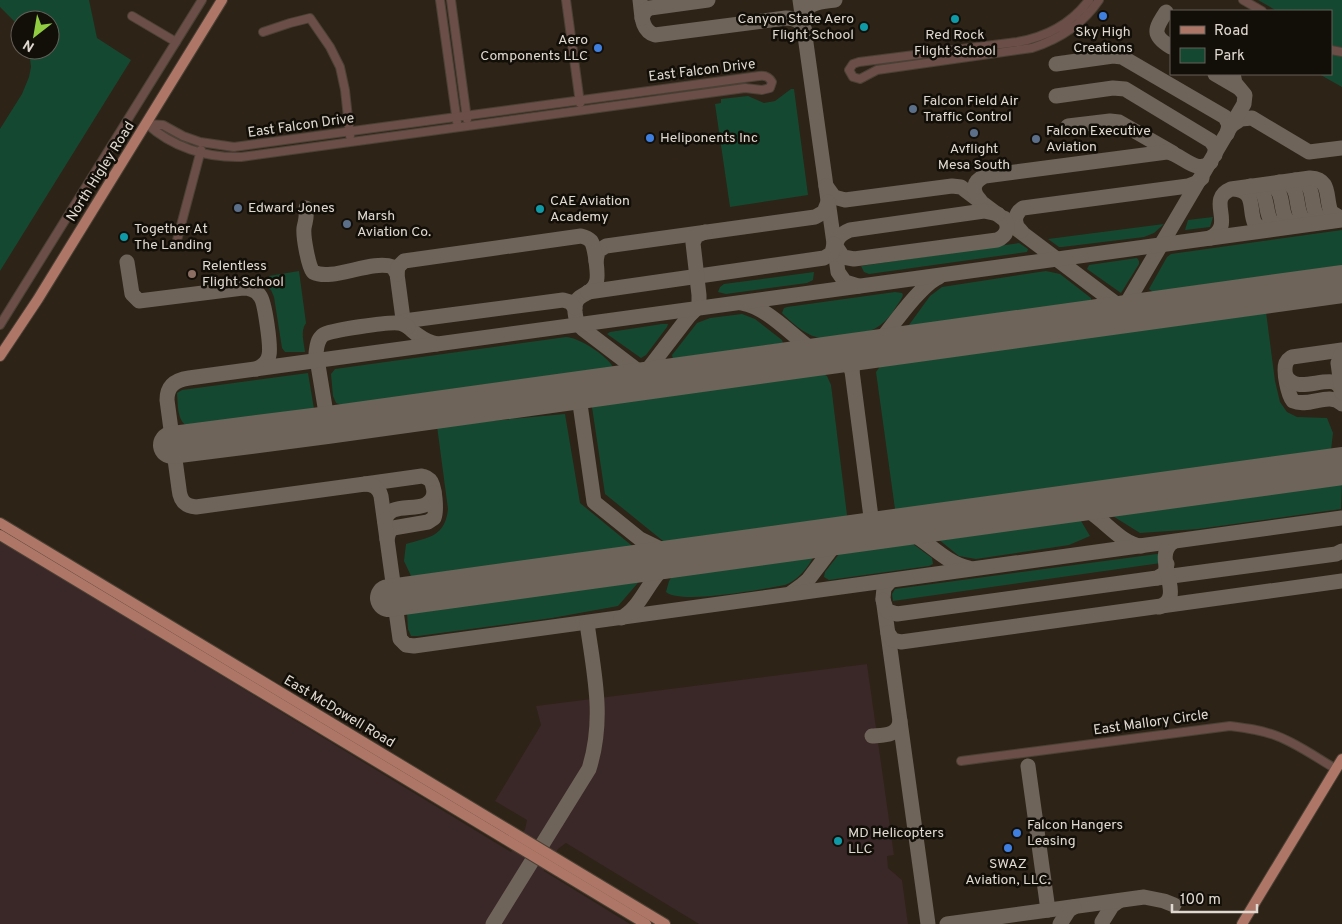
<svg xmlns="http://www.w3.org/2000/svg" width="1342" height="924" viewBox="0 0 1342 924" font-family="Overpass,sans-serif">
<rect width="100%" height="100%" fill="#2e2317"/>
<!-- industrial -->
<polygon fill="#3a2727" points="0,541 511,852 525,829 527,820 495,801 541,725 536,706 867,664 894,855 887,856 888,868 902,880 908,924 699,924 566,843 558,849 544,871 630,924 0,924"/>
<!-- green -->
<g fill="#154831">
<polygon points="0,0 89,0 97,38 131,60 0,271 0,129 22,94 29,77 31,67 29,50 50,50 50,20 20,20 20,27 0,7"/>
<polygon points="1258,0 1342,0 1342,49 1331,47 1331,11 1277,11"/>
<polygon points="1331,53 1342,55 1342,87 1319,74 1331,74"/>
<polygon points="791,89 794,89 808,195 730,207 715,104 721,103 721,99 748,96 764,103 775,101"/>
<polygon points="1213,217 1210,227 1185,230 1188,220"/>
<polygon points="1164,224 1154,233 1144,237 1062,247 1059,247 1048,239"/>
<polygon points="1342,230 1342,267 1154,293 1149,289 1167,257 1171,254"/>
<polygon points="1019,243 1028,249 1027,252 869,274 864,272 861,266"/>
<polygon points="1137,258 1139,261 1139,264 1121,293 1087,269 1089,265"/>
<path d="M299,271L306,323C300,331 304,342 305,352H285L282,348L274,297L271,290L268,288L269,276Z"/>
<polygon points="1046,271 1060,274 1091,298 1091,302 913,327 909,325 930,296 942,287"/>
<polygon points="814,272 813,280 807,283 726,294 718,292 720,287 724,284"/>
<path d="M895,292L902,293L903,295C901,301 896,306 893,312C877,332 868,333 843,336C834,337 826,340 816,337C804,334 790,321 782,313L784,308L787,307Z"/>
<polygon points="1266,312 1275,381 1280,402 1287,412 1297,417 1327,418 1333,433 1331,450 1315,456 903,513 895,509 876,372 881,365"/>
<polygon points="742,314 755,319 782,340 783,343 673,359 672,355 697,323 710,318"/>
<polygon points="662,324 668,324 667,327 646,355 641,358 607,334 610,332"/>
<path d="M566,337C580,338 606,355 613,367L342,405L336,403L333,396L331,374L335,369Z"/>
<polygon points="820,372 827,376 831,385 847,515 844,519 837,522 668,545 605,494 592,407"/>
<path d="M308,373L314,409L188,426C177,422 178,404 177,393L182,390Z"/>
<path d="M565,414L580,503L636,549L429,579L411,576L404,561L406,544C429,537 445,537 448,509L437,426Z"/>
<polygon points="1339,480 1342,481 1341,509 1198,529 1140,533 1108,513"/>
<polygon points="1073,517 1081,521 1090,536 1069,545 976,559 959,556 938,539 940,536"/>
<polygon points="905,540 909,541 932,558 933,564 929,566 829,580 824,577 825,572 843,549"/>
<path d="M809,554L814,555C809,567 797,581 785,585C764,589 680,605 666,592L669,581L675,572Z"/>
<polygon points="1157,554 1159,554 1161,563 893,601 892,594 895,589"/>
<polygon points="643,577 618,606 552,618 418,636 411,636 408,629 407,613 413,608"/>
</g>
<g fill="none" stroke-linecap="round" stroke-linejoin="round">
<!-- taxiway -->
<g stroke="#6e645a" stroke-width="15">
<path d="M640,0C642,13 640,30 655,35L786,18C796,18 802,22 805,31"/>
<polyline points="800,0 838,272 845,282 858,286"/>
<path d="M1166,12C1155,29 1151,35 1171,47"/>
<polyline points="642,18 645,11 650,8 708,0"/>
<path d="M803,20C804,2 821,2 835,0"/>
<polyline points="1056,64 1113,56 1122,57 1225,117 1229,125 1227,134"/>
<polyline points="1215,74 1239,88"/>
<polyline points="1056,96 1113,88 1125,89 1211,141 1215,147 1215,155"/>
<polyline points="1232,125 1241,119 1252,118 1309,152 1342,148"/>
<polyline points="1068,126 1110,121 1119,122 1173,153"/>
<path d="M1295,180C1325,182 1300,220 1331,221"/>
<path d="M1279,182C1303,183 1293,204 1302,218L1309,222L1316,223"/>
<path d="M1264,185C1294,185 1270,224 1300,225"/>
<polyline points="826,186 834,197 845,200 952,186 961,187 1119,306 1126,310 1142,312"/>
<path d="M1250,186C1278,190 1255,227 1286,227"/>
<path d="M1234,189C1257,191 1248,210 1255,224L1263,229H1271"/>
<path d="M980,200C971,191 973,181 985,176L1167,152C1182,154 1197,176 1211,162"/>
<path d="M306,208C307,218 306,218 304,228C303,236 308,265 313,272C332,282 372,259 393,267L397,274L403,319C408,330 425,342 437,344"/>
<path d="M1021,231C1013,224 1014,214 1023,208L1188,186L1196,183L1202,178"/>
<path d="M1210,238C1237,224 1205,200 1231,189L1310,178C1332,179 1325,198 1331,212L1342,219"/>
<path d="M835,245L843,257L854,259L997,240C1007,236 1010,227 1004,218"/>
<path d="M835,250C835,240 840,234 850,230L984,211L998,214"/>
<polyline points="596,261 598,251 606,246 815,217 824,212 828,202"/>
<path d="M127,262L132,294L139,301L243,288C250,288 256,290 260,296C265,302 271,347 269,355C268,362 263,366 256,369"/>
<path d="M397,274L398,267L404,261L581,236C585,237 588,238 591,241C595,247 599,277 596,283C591,298 573,291 575,312C576,320 577,324 583,329L650,380"/>
<polyline points="588,292 824,258 832,253 834,244"/>
<path d="M742,303C767,307 792,336 813,350C816,352 820,355 823,356C838,360 844,353 852,371"/>
<polyline points="1107,316 1117,313 1125,306 1244,104 1245,95 1235,83 1233,74"/>
<polyline points="404,321 563,300 570,302 575,308"/>
<path d="M1342,350L1292,357C1289,359 1288,359 1286,363C1283,371 1288,395 1293,401C1309,408 1329,391 1342,404"/>
<path d="M1286,376C1295,393 1319,379 1334,382L1339,385L1341,390"/>
<polyline points="639,381 689,316 699,306 699,295 693,243 696,236 705,232"/>
<polyline points="578,390 594,502 640,539 679,558"/>
<polyline points="1342,393 1338,363 1342,353"/>
<path d="M328,425L316,353C317,346 317,340 323,335C330,330 388,322 398,323C402,323 405,325 408,327"/>
<path d="M365,484L422,476C425,477 427,477 430,480C435,485 437,511 434,518L428,522L393,528L389,532L387,539"/>
<path d="M1067,504C1096,504 1115,543 1141,546"/>
<polyline points="871,517 878,525 891,528"/>
<path d="M385,522C388,496 430,519 434,493"/>
<path d="M900,527C925,537 942,562 969,568"/>
<path d="M854,533C864,529 868,526 871,517L852,371C854,349 867,357 877,345C891,328 920,285 939,277"/>
<polyline points="1157,578 1336,554 1342,551"/>
<polyline points="890,581 884,588 883,598 928,924"/>
<polyline points="791,593 802,585 808,580 842,535"/>
<polyline points="394,597 400,639 406,645 414,646 1342,518"/>
<path d="M395,597L381,496C379,488 373,484 365,484L196,507C184,506 180,500 179,489L167,400C167,386 175,380 189,378L1342,220"/>
<polyline points="883,600 887,611 897,614 1157,578 1165,573 1167,564"/>
<path d="M1159,607C1188,598 1150,557 1173,542"/>
<path d="M621,618C645,606 651,567 679,558"/>
<polyline points="888,633 893,640 901,642 1342,581"/>
<path d="M872,736C884,735 898,736 900,721"/>
<polyline points="1028,766 1048,910"/>
<polyline points="1102,922 1112,906 1119,901"/>
<path d="M493,924L589,769C605,718 594,674 587,623"/>
<polyline points="947,924 1144,897 1164,901 1174,905"/>
<polyline points="1060,924 1069,910 1074,907"/>
</g>
<!-- runway -->
<g stroke="#6e645a" stroke-width="38">
<polyline points="172,445 328,425 1342,284"/>
<polyline points="389,598 1342,466"/>
</g>
<!-- minor casing -->
<g stroke="#4a4035" stroke-width="10">
<g id="minor">
<polyline points="440,0 457,122"/>
<polyline points="451,0 467,119"/>
<polyline points="566,0 580,103"/>
<path d="M1089,0C1071,24 1046,37 1017,42L859,62L853,64L849,70L853,77L860,79L877,70L1032,48C1060,39 1083,24 1099,0"/>
<polyline points="1243,0 1262,11"/>
<polyline points="132,16 176,42"/>
<polyline points="263,32 290,23 310,18 330,47 340,67 345,90 350,136"/>
<polyline points="1331,50 1342,52"/>
<path d="M759,76C766,75 769,77 772,82L770,88L762,90L745,88L241,157C206,158 172,147 147,124L163,125L183,136L200,142L234,147Z"/>
<polyline points="176,244 201,150"/>
<polyline points="0,325 202,0"/>
<path d="M961,761L1230,726C1246,728 1262,730 1277,736C1298,744 1317,758 1336,769"/>
</g>
</g>
<!-- major casing -->
<g stroke="#4a4035" stroke-width="12">
<g id="major">
<polyline points="0,356 38,299 222,0"/>
<polyline points="0,523 665,924"/>
<polyline points="0,535 646,924"/>
<polyline points="1242,924 1342,759"/>
</g>
</g>
<!-- minor -->
<use href="#minor" stroke="#6a4e47" stroke-width="8"/>
<!-- major -->
<use href="#major" stroke="#ae7666" stroke-width="10"/>
</g>
<!-- markers -->
<g fill="#3f7fe0" stroke="#120e08" stroke-width="2">
<circle cx="1103" cy="16" r="5"/>
<circle cx="598" cy="48" r="5"/>
<circle cx="650" cy="138" r="5"/>
<circle cx="1017" cy="833" r="5"/>
<circle cx="1008" cy="848" r="5"/>
</g>
<g fill="#0f9aa8" stroke="#120e08" stroke-width="2">
<circle cx="955" cy="19" r="5"/>
<circle cx="864" cy="27" r="5"/>
<circle cx="540" cy="209" r="5"/>
<circle cx="124" cy="237" r="5"/>
<circle cx="838" cy="841" r="5"/>
</g>
<g fill="#5c6f8a" stroke="#120e08" stroke-width="2">
<circle cx="913" cy="109" r="5"/>
<circle cx="974" cy="133" r="5"/>
<circle cx="1036" cy="139" r="5"/>
<circle cx="238" cy="208" r="5"/>
<circle cx="347" cy="224" r="5"/>
</g>
<circle fill="#8d6e63" stroke="#120e08" stroke-width="2" cx="192" cy="274" r="5"/>
<g text-anchor="middle" dominant-baseline="central" stroke-width="5" stroke-linejoin="round" paint-order="stroke">
<!-- poi labels -->
<g font-size="14" fill="#e0d9d1" stroke="#120e08" text-anchor="start">
<text x="854" y="19" text-anchor="end">Canyon State Aero<tspan x="854" dy="16">Flight School</tspan></text>
<text x="1103" y="32" text-anchor="middle">Sky High<tspan x="1103" dy="16">Creations</tspan></text>
<text x="955" y="35" text-anchor="middle">Red Rock<tspan x="955" dy="16">Flight School</tspan></text>
<text x="588" y="40" text-anchor="end">Aero<tspan x="588" dy="16">Components LLC</tspan></text>
<text x="923" y="101">Falcon Field Air<tspan x="923" dy="16">Traffic Control</tspan></text>
<text x="1046" y="131">Falcon Executive<tspan x="1046" dy="16">Aviation</tspan></text>
<text x="660" y="138">Heliponents Inc</text>
<text x="974" y="149" text-anchor="middle">Avflight<tspan x="974" dy="16">Mesa South</tspan></text>
<text x="550" y="201">CAE Aviation<tspan x="550" dy="16">Academy</tspan></text>
<text x="248" y="208">Edward Jones</text>
<text x="357" y="216">Marsh<tspan x="357" dy="16">Aviation Co.</tspan></text>
<text x="134" y="229">Together At<tspan x="134" dy="16">The Landing</tspan></text>
<text x="202" y="266">Relentless<tspan x="202" dy="16">Flight School</tspan></text>
<text x="1027" y="825">Falcon Hangers<tspan x="1027" dy="16">Leasing</tspan></text>
<text x="848" y="833">MD Helicopters<tspan x="848" dy="16">LLC</tspan></text>
<text x="1008" y="864" text-anchor="middle">SWAZ<tspan x="1008" dy="16">Aviation, LLC.</tspan></text>
</g>
<!-- street labels -->
<g font-size="14" fill="#e0d9d1" stroke="#120e08">
<text transform="translate(702 71) rotate(-7)">East Falcon Drive</text>
<text transform="translate(301 126) rotate(-8)">East Falcon Drive</text>
<text transform="translate(101 172) rotate(-58)">North Higley Road</text>
<text transform="translate(339 712) rotate(31)">East McDowell Road</text>
<text transform="translate(1151 723) rotate(-8)">East Mallory Circle</text>
</g>
</g>
<!-- legend -->
<rect x="1170" y="10" width="162" height="65" fill="#120e08" stroke="#645f58"/>
<rect x="1180" y="26" width="25" height="8" fill="#ae7666" stroke="#645f58"/>
<text x="1214" y="35" font-size="15" fill="#e0d9d1">Road</text>
<rect x="1180" y="48" width="25" height="15" fill="#154831" stroke="#645f58"/>
<text x="1214" y="60" font-size="15" fill="#e0d9d1">Park</text>
<!-- north arrow -->
<g transform="translate(35 35) rotate(211)"><circle r="24" fill="#120e08" stroke="#645f58"/>
<path d="M0-4L9 19L0 12L-9 19Z" fill="#90cd40"/>
<text y="-8" font-size="14" font-weight="bold" text-anchor="middle" fill="#e0d9d1">N</text>
</g>
<!-- scale -->
<path d="M1172 904v8h85v-8" fill="none" stroke="#e0d9d1" stroke-width="2.5"/>
<text x="1180" y="904" font-size="15" fill="#e0d9d1" stroke="#120e08" stroke-width="4" paint-order="stroke">100 m</text>
</svg>
